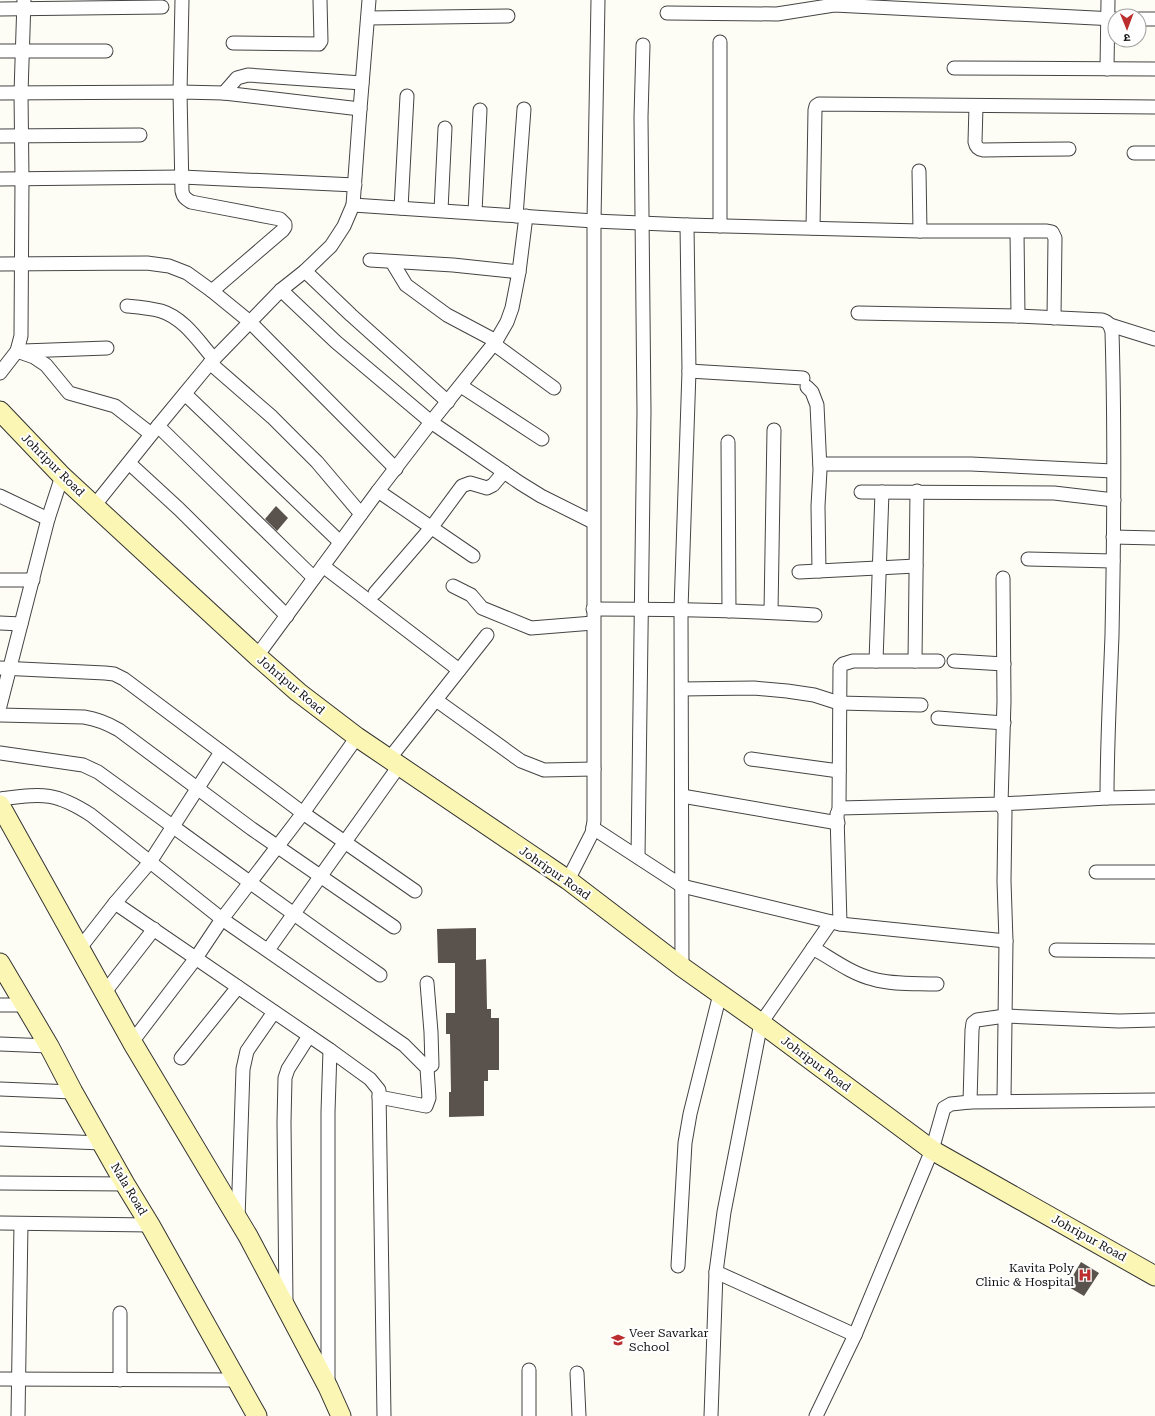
<svg xmlns="http://www.w3.org/2000/svg" width="1155" height="1416" viewBox="0 0 1155 1416" font-family="'Roboto Serif','Noto Sans Devanagari',serif">
<rect width="100%" height="100%" fill="#fefdf5"/>
<!-- building -->
<g fill="#59524d">
<polygon points="276,506 288,518 277,531 265,519"/>
<polygon points="476,928 476,960 486,959 487,1009 491,1009 491,1018 499,1018 499,1070 488,1070 488,1081 484,1081 484,1116 449,1117 449,1092 451,1092 450,1034 446,1034 446,1013 455,1013 455,963 438,963 437,929"/>
<polygon points="1081,1262 1099,1273 1084,1296 1067,1286"/>
</g>
<g fill="none" stroke-linecap="round" stroke-linejoin="round">
<!-- street casing -->
<g stroke="#444" stroke-width="15">
<g id="street">
<path d="M182,0L180,92L182,191C183,197 186,199 191,202L280,219L285,224V227L283,230L212,291"/>
<polyline points="0,9 162,7"/>
<polyline points="667,13 777,14 834,5 1115,19"/>
<polyline points="368,18 508,16"/>
<polyline points="1139,19 1155,19"/>
<polyline points="720,42 720,226"/>
<polyline points="233,43 319,44 321,41 320,0"/>
<polyline points="0,51 106,51"/>
<polyline points="954,68 1155,69"/>
<polyline points="1107,69 1108,0"/>
<polyline points="0,93 180,92 224,93 360,109"/>
<polyline points="224,93 237,78 248,75 362,83"/>
<path d="M976,106L975,142C976,147 978,149 983,150L1069,149"/>
<polyline points="0,136 140,135"/>
<polyline points="1134,153 1155,153"/>
<polyline points="919,171 920,231"/>
<polyline points="0,179 182,177 355,185"/>
<polyline points="353,205 594,221 687,225 920,231 1047,231 1052,232 1055,238 1054,318"/>
<polyline points="401,208 407,96"/>
<polyline points="441,210 445,128"/>
<polyline points="475,212 480,110"/>
<polyline points="516,216 524,109"/>
<polyline points="813,228 815,110 816,106 819,104 1155,107"/>
<polyline points="1017,232 1018,316"/>
<polyline points="370,260 453,265 519,272"/>
<polyline points="392,262 406,285 447,315 496,341"/>
<polyline points="0,264 147,263 169,266 187,273 212,291 250,322 396,469"/>
<polyline points="305,271 351,315 448,402"/>
<polyline points="281,290 336,342 431,422 520,483 541,496 593,522"/>
<path d="M127,306C138,307 150,308 161,311C184,318 199,342 214,359"/>
<path d="M858,313L1018,316L1102,320C1109,322 1110,325 1112,332C1115,433 1114,534 1112,635C1110,689 1107,743 1107,798"/>
<polyline points="1110,325 1155,339"/>
<polyline points="494,344 554,388"/>
<polyline points="17,351 34,357 46,365 69,393 115,406 151,434"/>
<polyline points="23,351 107,348"/>
<polyline points="210,363 272,417 317,462 361,514"/>
<polyline points="689,371 803,378"/>
<polyline points="0,373 17,351 21,336 22,179 21,93 24,0"/>
<polyline points="461,386 542,439"/>
<polyline points="807,387 812,392 817,405 820,470 818,506 819,571"/>
<polyline points="185,394 340,542"/>
<polyline points="158,426 314,578"/>
<polyline points="728,442 729,611"/>
<polyline points="129,463 179,509 287,616"/>
<polyline points="820,464 971,464 1113,471"/>
<polyline points="378,491 473,556"/>
<polyline points="861,492 1054,493 1114,500"/>
<polyline points="0,496 48,519"/>
<polyline points="94,506 158,426 210,363 281,290 305,271 331,246 344,226 353,205 360,109 369,0"/>
<polyline points="1113,537 1155,538"/>
<polyline points="1028,559 1113,561"/>
<polyline points="323,566 459,670"/>
<polyline points="799,572 916,566"/>
<polyline points="1003,578 1004,701 1001,804 1005,812 1004,881 1006,941 1004,1100"/>
<polyline points="0,580 33,580"/>
<polyline points="453,586 471,595 482,608 531,628 593,623"/>
<polyline points="375,593 431,528 462,486 470,483 487,488 493,485 504,472"/>
<path d="M593,609C667,609 741,610 815,615"/>
<polyline points="771,612 774,430"/>
<polyline points="0,623 21,624"/>
<polyline points="257,656 378,491 431,422 496,341 507,322 512,308 519,272 526,216"/>
<polyline points="876,661 882,492"/>
<polyline points="915,661 917,491"/>
<polyline points="954,661 1004,664"/>
<polyline points="0,668 105,673 114,674 124,679 303,813 415,891"/>
<polyline points="682,689 754,688 787,691 814,695 839,703 921,705"/>
<polyline points="436,700 521,761 544,770 594,769"/>
<polyline points="0,706 48,519 62,476"/>
<path d="M0,715L84,717C97,719 107,723 119,730L252,829L394,927"/>
<polyline points="938,718 1004,723"/>
<path d="M0,753L83,765L98,772C192,840 285,909 380,975"/>
<polyline points="389,759 487,635"/>
<polyline points="751,759 839,771"/>
<polyline points="682,796 838,823"/>
<path d="M0,799C42,794 54,791 91,815L222,919L404,1045L427,1068L429,1098L426,1106L379,1097"/>
<polyline points="839,809 840,667 843,664 853,661 938,661"/>
<polyline points="593,828 682,886 840,924 1006,941"/>
<polyline points="638,857 644,411 641,117 643,45"/>
<polyline points="1096,872 1155,872"/>
<polyline points="568,880 592,833 594,821 594,221 598,0"/>
<polyline points="115,903 330,1050 370,1079 379,1090 384,1416"/>
<polyline points="840,924 837,814 840,808 1001,804 1107,798 1155,797"/>
<polyline points="80,948 115,903 150,862 221,752"/>
<path d="M813,948C832,959 852,974 873,979C893,985 917,983 937,984"/>
<polyline points="268,950 399,766"/>
<polyline points="1056,950 1155,951"/>
<polyline points="682,967 681,609 689,371 687,225"/>
<polyline points="105,992 154,929"/>
<polyline points="0,1005 24,1005"/>
<polyline points="132,1042 196,958 222,919 303,813 357,737"/>
<polyline points="0,1044 49,1046"/>
<polyline points="181,1058 238,987"/>
<polyline points="427,1068 432,1065 431,1032 427,983"/>
<polyline points="0,1089 73,1092"/>
<polyline points="970,1102 972,1030 973,1023 977,1020 1005,1016 1119,1021 1155,1020"/>
<polyline points="0,1139 102,1143"/>
<polyline points="0,1183 125,1184"/>
<polyline points="238,1219 243,1069 247,1051 274,1012"/>
<polyline points="0,1223 150,1225"/>
<polyline points="678,1266 685,1143 690,1114 720,994"/>
<polyline points="716,1272 855,1335"/>
<polyline points="286,1303 284,1122 285,1078 288,1069 309,1036"/>
<polyline points="529,1370 529,1416"/>
<polyline points="577,1373 579,1416"/>
<polyline points="0,1379 237,1380"/>
<polyline points="120,1380 120,1313"/>
<polyline points="328,1385 328,1112 330,1050"/>
<polyline points="18,1416 21,1224"/>
<polyline points="711,1416 716,1272 724,1212 761,1023 831,922"/>
<polyline points="816,1416 855,1335 932,1150 944,1108 951,1104 970,1102 1155,1100"/>
</g>
</g>
<!-- secondary casing -->
<g stroke="#333" stroke-width="21">
<g id="secondary">
<polyline points="0,411 62,476 257,656 298,692 357,737 568,880 682,967 761,1023 932,1150 1155,1276"/>
<polyline points="0,805 132,1042 248,1236 328,1387 341,1416"/>
<polyline points="0,963 49,1046 73,1092 125,1184 150,1225 257,1416"/>
</g>
</g>
<!-- street -->
<use href="#street" stroke="#fff" stroke-width="13"/>
<!-- secondary -->
<use href="#secondary" stroke="#fbf6b3" stroke-width="19"/>
</g>
<!-- icons -->
<defs>
<g id="hospital-bare" transform="scale(1.08)"><path d="M-5-5h3v3.5h4V-5h3V5h-3V1.5h-4V5h-3Z" fill="#bc2d2e" stroke="#fff" stroke-width="2.5" paint-order="stroke"/></g>
<g id="school-bare" transform="scale(1.08)"><path d="M0-5L7-2L0 1L-7-2ZM-4 1L0 2.5L4 1V4Q0 6-4 4Z" fill="#bc2d2e" stroke="#fff" stroke-width="2.5" paint-order="stroke"/></g>
</defs>
<g fill-rule="evenodd">
<use href="#hospital-bare" x="1085" y="1275"/>
<use href="#school-bare" x="618" y="1340"/>
</g>
<g text-anchor="middle" dominant-baseline="central" stroke-width="4" stroke-linejoin="round" paint-order="stroke">
<!-- street labels -->
<g font-size="12" fill="#111" stroke="#fff">
<text transform="translate(53 465) rotate(45)">Johripur Road</text>
<text transform="translate(291 685) rotate(40)">Johripur Road</text>
<text transform="translate(555 873) rotate(35)">Johripur Road</text>
<text transform="translate(816 1064) rotate(37)">Johripur Road</text>
<text transform="translate(129 1189) rotate(59)">Nala Road</text>
<text transform="translate(1089 1238) rotate(29)">Johripur Road</text>
</g>
<!-- poi labels -->
<g font-size="12" fill="#111" stroke="#fff" text-anchor="end">
<text x="1074" y="1268">Kavita Poly<tspan x="1074" dy="14">Clinic &amp; Hospital</tspan></text>
<text x="629" y="1333" text-anchor="start">Veer Savarkar<tspan x="629" dy="14">School</tspan></text>
</g>
</g>
<!-- north arrow -->
<g transform="translate(1127 28) rotate(179)"><circle r="19" fill="#ffffff" stroke="#a0a0a0"/>
<path d="M0-3L7 15L0 10L-7 15Z" fill="#bc2d2e"/>
<text y="-6" font-size="11" font-weight="bold" text-anchor="middle" fill="#111111">उ</text>
</g>
</svg>
